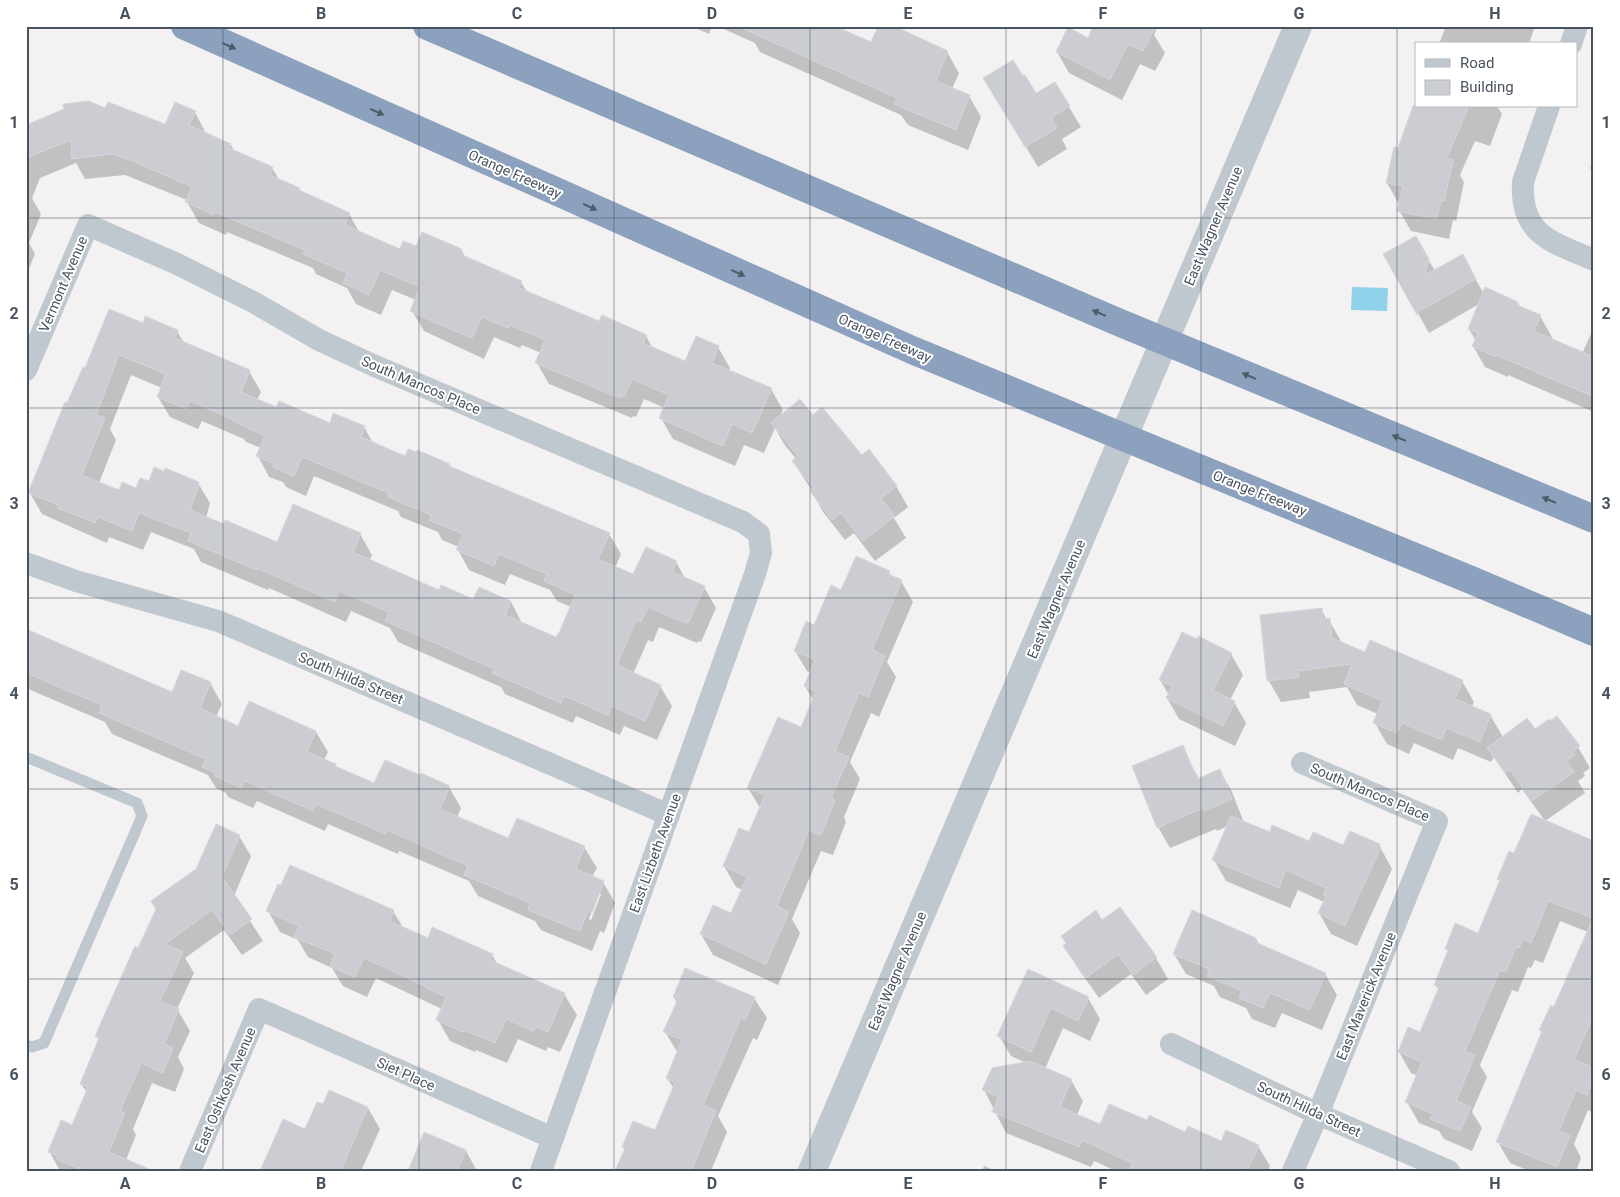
<svg xmlns="http://www.w3.org/2000/svg" width="1620" height="1197" viewBox="0 0 1620 1197" font-family="Roboto,sans-serif">
<rect width="100%" height="100%" fill="#f3f1f1"/>
<!-- water -->
<polygon fill="#90d2ea" points="1352,287 1388,288 1387,311 1351,310"/>
<!-- shadow -->
<g fill="#0003" fill-rule="evenodd">
<polygon points="691,26 712,26 709,34"/>
<polygon points="717,26 832,26 872,44 947,52 959,73 952,89 969,96 981,117 968,150 908,125 901,115 760,52 755,43"/>
<polygon points="1095,26 1158,26 1154,35 1165,53 1155,71 1140,64 1122,100 1069,73 1057,52 1089,39"/>
<polygon points="1446,26 1535,26 1529,44 1439,44"/>
<polygon points="1036,95 1069,107 1081,127 1062,139 1067,149 1038,167 997,99"/>
<polygon points="1416,101 1416,106 1497,106 1502,114 1490,146 1475,141 1460,175 1464,182 1456,221 1453,220 1449,239 1411,231 1399,210 1399,204 1387,183"/>
<polygon points="106,110 166,126 195,112 206,134 231,145 235,152 272,168 280,181 299,189 301,193 349,214 360,233 400,250 417,248 461,250 466,258 521,282 527,292 600,323 646,336 653,349 686,363 718,347 730,368 729,372 771,389 783,410 779,418 812,417 896,486 908,507 894,518 906,538 875,561 854,533 845,540 823,512 812,491 793,461 796,459 784,444 775,428 764,453 744,445 735,466 673,439 661,418 665,408 644,399 636,417 633,416 632,418 549,384 537,363 541,353 522,345 520,348 494,337 484,359 424,331 412,311 416,300 392,290 381,315 356,304 347,288 316,274 313,268 227,232 226,235 199,223 187,202 187,200 125,175 85,179 76,163 40,178 32,198 41,214 29,243 35,254 26,276 26,126"/>
<polygon points="1594,158 1594,175 1590,168"/>
<polygon points="1415,237 1435,271 1462,256 1484,294 1518,303 1520,307 1540,316 1552,337 1550,340 1582,354 1594,327 1594,412 1508,375 1508,377 1485,367 1473,346 1476,341 1469,329 1479,304 1429,333 1385,255"/>
<path d="M143,325L177,331L184,343L249,371L261,392L257,400L277,409L330,425L364,427L374,445L405,458L449,465L451,468L609,534L621,554L615,568L633,576L676,562L686,580L704,587L716,608L701,642L698,641L697,643L659,627L653,642L648,640L633,674L660,686L672,706L657,740L624,726L620,735L576,716L573,723L505,694L501,687L398,642L390,628L351,611L346,622L269,588L268,590L201,562L194,549L151,532L143,550L109,537L107,543L42,514L30,493L68,405L86,370ZM131,375L162,388L158,397L170,417L198,429L202,421L244,439L246,442L261,448L258,456L269,477L283,482L286,487L306,496L314,476L398,511L401,517L438,532L442,540L459,547L458,550L469,570L505,585L510,574L550,590L557,601L571,607L557,639L522,623L511,602L474,601L440,591L369,561L372,555L360,534L277,543L206,518L210,503L198,483H149L136,490L119,492L99,483L116,440L110,429Z"/>
<polygon points="889,572 892,578 901,581 913,602 887,662 896,677 879,717 871,713 850,762 860,779 844,817 846,822 833,855 821,851 792,919 800,933 778,985 713,955 701,934 731,915 743,890 736,887 724,866 749,834 760,808 748,788 801,728 813,700 805,686 811,673 807,671 795,651 842,591"/>
<polygon points="1321,609 1327,620 1329,620 1342,643 1366,653 1462,681 1474,702 1472,707 1490,715 1503,737 1534,730 1578,747 1590,768 1583,773 1585,776 1578,781 1585,793 1545,821 1522,789 1518,793 1494,757 1491,762 1458,748 1453,760 1414,743 1409,754 1387,744 1375,723 1378,714 1357,705 1347,687 1309,692 1310,698 1281,702 1269,681"/>
<path d="M26,629L172,693L210,683L222,704L216,717L239,727L316,732L328,752L324,760L335,765L337,768L375,785L449,787L461,808L457,818L508,839L584,847L597,868L592,877L603,882L615,903L604,933L600,931L592,951L541,930L535,921L478,896L469,881L399,851L398,854L328,824L325,831L257,801L253,808L228,797L226,793L216,788L208,775L112,734L105,722L26,688ZM598,894H601L591,920L589,919Z"/>
<polygon points="1231,654 1243,675 1230,700 1234,702 1246,723 1235,746 1179,719 1167,698 1169,695 1160,680"/>
<polygon points="1182,747 1199,779 1220,771 1232,792 1243,820 1241,821 1270,834 1310,842 1344,847 1379,845 1392,869 1357,946 1331,934 1319,913 1324,902 1298,890 1290,908 1226,881 1214,860 1228,826 1217,831 1216,829 1170,848 1158,827"/>
<polygon points="239,836 251,856 234,896 263,941 242,955 224,930 185,958 194,973 177,1009 190,1031 178,1057 184,1069 175,1092 152,1083 133,1129 136,1135 126,1160 134,1171 58,1171 59,1169 49,1151 72,1126 87,1092 81,1084 99,1041 96,1036 139,950 197,870"/>
<polygon points="1594,842 1594,1062 1591,1068 1594,1069 1594,1113 1588,1110 1574,1144 1581,1158 1576,1171 1530,1171 1510,1163 1498,1142 1543,1033 1541,1030 1554,1008 1588,932 1560,921 1543,963 1535,960 1531,968 1528,967 1518,992 1512,990 1480,1065 1487,1077 1472,1112 1482,1128 1472,1151 1444,1139 1439,1131 1419,1123 1407,1102 1418,1076 1411,1073 1399,1052 1421,1034 1439,991 1435,984 1448,952 1446,948 1479,934 1501,883 1498,879 1515,855"/>
<polygon points="1119,908 1156,958 1168,979 1146,995 1131,974 1099,998 1077,967 1065,946 1067,944 1062,937 1102,921"/>
<polygon points="268,911 393,911 404,929 428,939 492,955 498,965 564,994 577,1015 560,1052 548,1047 546,1051 518,1039 507,1063 476,1050 475,1052 450,1041 438,1020 442,1009 376,978 367,997 343,986 332,968 308,957 298,940 280,932"/>
<polygon points="1256,939 1260,946 1325,974 1337,995 1322,1030 1282,1013 1275,1028 1252,1019 1246,1008 1220,997 1214,986 1186,974 1174,954"/>
<polygon points="1029,970 1088,998 1100,1019 1090,1041 1063,1028 1045,1069 1071,1080 1083,1101 1077,1115 1100,1126 1147,1122 1222,1143 1258,1146 1270,1166 1268,1171 1116,1171 1094,1161 1091,1167 1006,1133 984,1090 1026,1063 1011,1056 999,1036"/>
<polygon points="674,997 754,998 767,1018 757,1040 753,1038 718,1116 727,1132 711,1171 616,1171 625,1151 623,1147 656,1132 674,1089 667,1078 678,1053 665,1032 677,1003"/>
<polygon points="330,1092 368,1108 380,1129 361,1171 261,1171 306,1130 323,1106"/>
<polygon points="466,1151 477,1171 409,1171"/>
<polygon points="984,1166 996,1171 982,1171"/>
</g>
<!-- building -->
<g fill="#cbcdd3" stroke="#d5d7dc" fill-rule="evenodd">
<polygon points="737,26 835,26 871,42 878,26 894,26 948,51 936,81 970,95 956,130 894,104 897,98"/>
<polygon points="1093,26 1156,26 1143,51 1128,44 1110,80 1056,52 1068,27 1088,38"/>
<polygon points="1013,60 1023,76 1025,75 1036,93 1055,82 1070,106 1051,118 1057,128 1025,147 983,78"/>
<polygon points="89,101 105,108 108,102 165,124 175,102 196,111 189,125 231,144 229,148 273,167 270,175 300,188 299,190 350,213 345,225 400,249 403,241 416,246 422,232 462,249 460,254 522,281 519,288 599,321 602,315 647,335 643,343 685,361 696,336 719,346 712,363 772,388 752,433 732,424 723,446 659,418 669,395 632,379 624,397 621,395 620,398 535,363 545,340 510,325 508,328 482,317 472,338 443,326 410,311 420,287 380,270 369,295 343,283 347,273 303,254 305,250 215,212 214,215 185,202 192,187 135,162 112,154 72,159 71,140 26,158 26,125 64,109 63,104"/>
<polygon points="1413,106 1469,106 1447,158 1453,160 1444,201 1441,200 1437,219 1397,211 1403,186 1386,183 1394,147 1398,148"/>
<polygon points="1416,236 1429,259 1425,275 1463,254 1476,279 1418,312 1417,315 1383,254"/>
<polygon points="1485,287 1518,302 1517,305 1541,315 1534,331 1594,357 1594,397 1496,355 1496,357 1472,346 1478,333 1468,329"/>
<path d="M109,309L143,323L145,316L178,330L175,338L250,370L241,392L276,407L279,401L330,423L333,413L365,426L361,437L405,456L408,449L416,452L417,450L450,464L449,466L610,533L598,559L633,574L646,547L677,561L672,572L705,586L689,622L686,621V623L648,607L641,622L636,620L617,665L661,685L645,721L612,706L608,715L564,696L561,703L492,673L494,669L385,621L389,612L339,591L335,602L257,568V570L188,541L191,533L139,513L132,531L98,517L95,523L58,508V505L28,493L65,402L67,403L83,367L85,368ZM119,355L166,374L157,397L187,409L190,401L234,420L233,421L265,436L256,456L274,464L273,467L294,476L302,457L389,493L388,497L431,515L429,520L463,534L456,550L494,566L499,554L547,574L544,581L575,595L560,631L556,637L505,615L511,601L479,587L473,599L441,585L439,590L353,552L361,533L293,504L277,542L225,520L224,524L190,510L199,485H198L199,482L165,468L164,471L154,467L149,481L140,478L136,488L122,482L119,490L82,475L105,418L96,415Z"/>
<polygon points="800,399 813,415 822,407 862,455 869,449 897,486 881,498 895,516 863,541 841,513 832,520 810,491 814,488 792,461 798,456 771,423"/>
<polygon points="856,556 890,571 888,574 902,580 872,650 885,656 868,697 859,693 835,751 849,757 831,798 835,800 821,835 809,830 777,906 789,912 766,964 700,934 713,905 731,913 747,877 723,866 739,828 749,832 765,795 747,788 778,717 801,727 816,691 804,686 815,660 794,651 806,621 814,625 831,585 841,590"/>
<polygon points="1322,608 1323,619 1330,618 1332,638 1365,652 1370,640 1463,680 1455,699 1491,714 1480,742 1446,728 1442,740 1402,723 1397,733 1373,723 1382,701 1344,684 1352,664 1298,671 1299,677 1267,681 1260,615"/>
<polygon points="26,629 172,692 181,670 211,682 200,708 238,726 249,701 316,731 307,752 336,764 335,766 374,783 385,760 420,775 421,773 450,786 440,809 508,838 517,818 585,846 576,869 604,881 592,913 588,911 580,931 528,910 530,903 464,875 468,866 387,830 386,834 316,804 313,811 245,781 241,788 215,776 216,773 202,767 206,759 99,713 102,705 26,673"/>
<polygon points="1182,632 1197,639 1198,636 1232,653 1213,690 1235,701 1223,726 1166,698 1172,686 1159,680"/>
<polygon points="1557,716 1580,746 1572,752 1575,755 1566,761 1574,772 1532,801 1510,769 1505,773 1487,748 1527,718 1535,729 1549,719 1550,721"/>
<polygon points="1183,745 1197,779 1220,769 1232,799 1204,811 1203,808 1157,828 1132,766"/>
<polygon points="1531,814 1594,841 1594,1015 1574,1059 1594,1068 1594,1079 1587,1095 1576,1090 1559,1131 1570,1136 1557,1167 1496,1142 1542,1031 1539,1030 1551,1005 1553,1007 1555,1004 1593,918 1548,901 1531,943 1523,939 1519,948 1516,947 1506,972 1500,970 1465,1051 1475,1055 1456,1101 1471,1107 1460,1131 1430,1119 1433,1114 1405,1102 1422,1062 1398,1052 1408,1027 1420,1032 1439,987 1434,985 1448,950 1445,949 1455,923 1478,933 1500,880 1497,879 1509,851 1514,853"/>
<polygon points="1231,816 1270,832 1272,825 1309,841 1313,832 1343,845 1350,831 1380,844 1379,846 1381,847 1345,926 1318,913 1326,896 1323,895 1326,888 1286,870 1279,888 1212,860"/>
<polygon points="216,824 240,835 222,877 252,919 230,935 212,910 165,944 183,952 160,1001 179,1009 164,1044 173,1048 163,1073 141,1063 120,1111 125,1113 109,1152 154,1171 85,1171 57,1159 58,1156 48,1152 61,1120 72,1125 88,1087 80,1084 99,1038 95,1036 135,946 138,948 156,909 151,901 196,869"/>
<polygon points="290,865 394,910 390,921 428,938 432,927 493,954 490,960 565,993 548,1032 536,1027 534,1031 506,1019 495,1043 464,1030 463,1032 436,1020 446,997 426,988 427,987 364,958 355,977 330,966 335,954 294,937 299,926 266,911 278,884 281,885"/>
<polygon points="1120,907 1157,957 1133,975 1118,954 1086,978 1063,946 1066,943 1061,936 1096,910 1102,920"/>
<polygon points="1192,910 1256,938 1255,942 1326,973 1310,1010 1270,993 1263,1008 1239,998 1242,991 1207,976 1209,969 1173,954"/>
<polygon points="685,968 755,997 745,1020 741,1018 703,1105 716,1111 691,1171 615,1171 625,1148 622,1147 633,1121 655,1130 675,1083 666,1078 682,1040 663,1032 678,999 673,997"/>
<polygon points="1028,969 1089,997 1078,1021 1051,1008 1031,1052 997,1036"/>
<polygon points="1030,1061 1072,1079 1060,1107 1100,1124 1109,1104 1147,1120 1149,1115 1185,1132 1188,1126 1221,1141 1226,1130 1259,1145 1247,1171 1129,1171 1132,1163 1082,1140 1079,1147 992,1112 999,1097 982,1090 992,1068"/>
<polygon points="329,1090 368,1107 341,1171 260,1171 283,1119 305,1129 317,1102 323,1104"/>
<polygon points="424,1132 466,1150 457,1171 408,1171"/>
</g>
<g fill="none" stroke-linecap="round" stroke-linejoin="round">
<!-- service -->
<polyline stroke="#bfc7cf" stroke-width="11" points="26,757 137,803 142,816 44,1043 32,1047 26,1045"/>
<!-- minor -->
<g stroke="#bfc7cf" stroke-width="22">
<polyline points="1571,44 1577,26"/>
<path d="M1549,106L1523,182C1520,236 1553,242 1594,260"/>
<polyline points="26,370 88,225 175,263 255,303 319,340 375,366 743,522 759,534 761,553 755,574 541,1171"/>
<polyline points="26,563 76,581 218,621 669,815"/>
<polyline points="1171,1044 1318,1114 1449,1171"/>
<polyline points="190,1171 259,1009 553,1138"/>
<polyline points="1293,1171 1318,1114 1437,821 1302,763"/>
</g>
<!-- tertiary -->
<polyline stroke="#bfc7cf" stroke-width="28" points="812,1171 1298,26"/>
<!-- motorway -->
<g stroke="#8ba1be" stroke-width="28">
<polyline points="185,26 912,350 1471,580 1594,632"/>
<polyline points="427,26 1118,322 1594,519"/>
</g>
</g>
<!-- one-way arrows -->
<defs><path id="oneway-solid" d="M-6-.8H1V-3.2L6.5 0L1 3.2V.8H-6Z" transform="scale(1.25)"/></defs>
<g fill="#505b68">
<use href="#oneway-solid" transform="translate(229 46) rotate(24)"/>
<use href="#oneway-solid" transform="translate(377 112) rotate(24)"/>
<use href="#oneway-solid" transform="translate(590 207) rotate(24)"/>
<use href="#oneway-solid" transform="translate(738 273) rotate(24)"/>
<use href="#oneway-solid" transform="translate(1099 313) rotate(-157)"/>
<use href="#oneway-solid" transform="translate(1249 376) rotate(-157)"/>
<use href="#oneway-solid" transform="translate(1399 438) rotate(-157)"/>
<use href="#oneway-solid" transform="translate(1549 500) rotate(-157)"/>
</g>
<!-- grid -->
<path fill="none" stroke="#49535e" stroke-width="1" stroke-opacity="0.55" d="M223,26V1171M419,26V1171M614,26V1171M810,26V1171M1006,26V1171M1201,26V1171M1397,26V1171M26,218H1594M26,408H1594M26,598H1594M26,789H1594M26,979H1594"/>
<g text-anchor="middle" dominant-baseline="central" stroke-width="4" stroke-linejoin="round" paint-order="stroke">
<!-- street labels -->
<g font-size="14" fill="#49535e" stroke="#fff">
<text transform="translate(515 174) rotate(24)">Orange Freeway</text>
<text transform="translate(1213 226) rotate(-67)">East Wagner Avenue</text>
<text transform="translate(63 284) rotate(-67)">Vermont Avenue</text>
<text transform="translate(885 338) rotate(24)">Orange Freeway</text>
<text transform="translate(421 385) rotate(23)">South Mancos Place</text>
<text transform="translate(1260 493) rotate(22)">Orange Freeway</text>
<text transform="translate(1056 599) rotate(-67)">East Wagner Avenue</text>
<text transform="translate(351 678) rotate(23)">South Hilda Street</text>
<text transform="translate(1370 792) rotate(23)">South Mancos Place</text>
<text transform="translate(655 853) rotate(-70)">East Lizbeth Avenue</text>
<text transform="translate(897 971) rotate(-67)">East Wagner Avenue</text>
<text transform="translate(1366 996) rotate(-68)">East Maverick Avenue</text>
<text transform="translate(406 1074) rotate(24)">Siet Place</text>
<text transform="translate(225 1090) rotate(-67)">East Oshkosh Avenue</text>
<text transform="translate(1309 1109) rotate(25)">South Hilda Street</text>
</g>
</g>
<!-- border -->
<rect width="1620" height="1197" fill="none" stroke="#ffffff" stroke-width="55"/>
<!-- legend -->
<rect x="1415" y="42" width="162" height="65" fill="#ffffff" stroke="#b6babf"/>
<rect x="1425" y="59" width="25" height="8" fill="#bfc7cf" stroke="#b6babf"/>
<text x="1460" y="68" font-size="15" fill="#49535e">Road</text>
<rect x="1425" y="80" width="25" height="15" fill="#cbcdd3" stroke="#b6babf"/>
<text x="1460" y="92" font-size="15" fill="#49535e">Building</text>
<rect x="28" y="28" width="1564" height="1142" fill="none" stroke="#49535e" stroke-width="2"/>
<g font-size="16" text-anchor="middle" font-weight="bold" fill="#49535e">
<text x="125" y="19">A</text>
<text x="321" y="19">B</text>
<text x="517" y="19">C</text>
<text x="712" y="19">D</text>
<text x="908" y="19">E</text>
<text x="1103" y="19">F</text>
<text x="1299" y="19">G</text>
<text x="1495" y="19">H</text>
<text x="14" y="128">1</text>
<text x="1606" y="128">1</text>
<text x="14" y="319">2</text>
<text x="1606" y="319">2</text>
<text x="14" y="509">3</text>
<text x="1606" y="509">3</text>
<text x="14" y="699">4</text>
<text x="1606" y="699">4</text>
<text x="14" y="890">5</text>
<text x="1606" y="890">5</text>
<text x="14" y="1080">6</text>
<text x="1606" y="1080">6</text>
<text x="125" y="1189">A</text>
<text x="321" y="1189">B</text>
<text x="517" y="1189">C</text>
<text x="712" y="1189">D</text>
<text x="908" y="1189">E</text>
<text x="1103" y="1189">F</text>
<text x="1299" y="1189">G</text>
<text x="1495" y="1189">H</text>
</g>
</svg>
